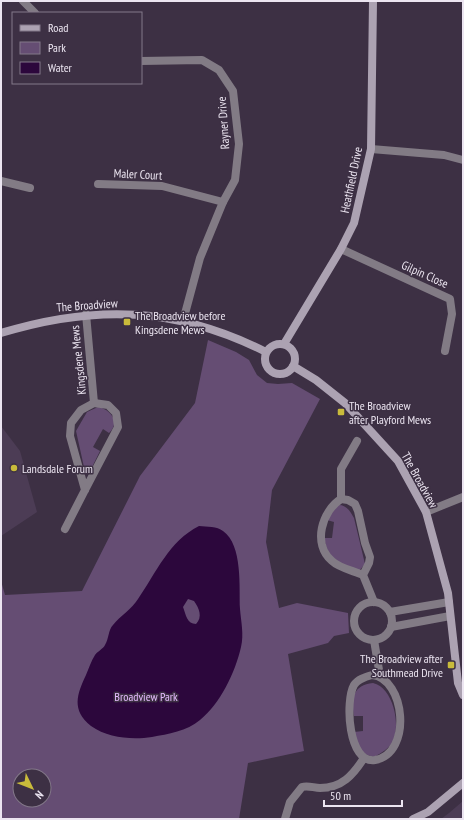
<svg xmlns="http://www.w3.org/2000/svg" width="464" height="820" viewBox="0 0 464 820" font-family="'PT Sans Narrow',sans-serif">
<rect width="100%" height="100%" fill="#3d3044"/>
<!-- built -->
<g fill="#4c3c55">
<polygon points="1,426 20,451 37,512 1,536"/>
<polygon points="463,801 463,819 441,819 449,813"/>
</g>
<!-- green -->
<g fill="#654d73" fill-rule="evenodd">
<path d="M208,340L236,352L249,360L257,375L267,383L278,384L292,383L320,399L272,490L266,542L279,608L297,603L348,613L349,633L334,636L328,643L288,654L304,751L248,763L239,819H1V581L5,595L82,591L140,476L195,403ZM20,776H44V800H20Z"/>
<path d="M98,407C110,409 121,422 109,433L103,429L93,447L100,451L92,467L88,469L84,467L76,431L87,412Z"/>
<path d="M337,505C346,504 350,511 354,518L365,564L359,571C335,561 330,565 324,538H332L334,522L327,520Z"/>
<path d="M373,683C393,687 401,725 393,741C389,749 381,753 374,757L361,753L354,732L363,731V716H354C351,698 353,685 373,683Z"/>
</g>
<!-- water -->
<path fill="#2c073c" fill-rule="evenodd" d="M199,526C207,527 217,526 223,531C243,545 239,588 240,609C241,622 244,634 241,647C235,673 220,704 200,720C187,731 168,734 152,737C132,740 108,738 91,726C71,710 77,694 86,675C89,668 91,661 95,655C98,651 103,649 105,645C109,639 108,630 113,625C120,616 132,609 138,599C156,573 169,541 199,526ZM188,599L194,601C199,608 203,617 196,624C187,624 186,615 183,607Z"/>
<g fill="none" stroke-linecap="round" stroke-linejoin="round">
<!-- street -->
<g stroke="#827b85" stroke-width="8">
<polyline points="23,1 35,13"/>
<polyline points="141,61 202,60 219,70 233,91 239,144 235,180 223,202 200,258 183,321"/>
<polyline points="371,149 444,155 463,160"/>
<polyline points="1,181 30,188"/>
<polyline points="98,184 162,186 223,202"/>
<polyline points="341,249 450,299 452,314 445,351"/>
<polyline points="86,314 94,403"/>
<polyline points="341,499 341,469 357,441"/>
<polyline points="426,512 463,497"/>
<polyline points="65,529 85,490 118,427 116,413 108,405 94,403 81,410 71,423 70,436 85,490"/>
<path d="M363,575L369,563L370,557L365,543L358,511L355,504L348,500L341,499C322,511 312,544 332,561C339,568 354,571 363,575L374,602"/>
<circle cx="373" cy="621" r="19"/>
<polyline points="390,612 449,602"/>
<polyline points="391,627 450,616"/>
<polyline points="374,640 380,676"/>
<path d="M372,675C405,678 413,753 375,760C348,764 345,701 354,685C358,679 365,677 372,675Z"/>
<path d="M285,819L290,802L302,787C308,785 314,788 320,788C342,788 353,775 364,758"/>
</g>
<!-- secondary -->
<g stroke="#aca2b2" stroke-width="8">
<path d="M1,333C96,304 177,307 266,352"/>
<polyline points="284,344 341,249 354,223 371,149 373,1"/>
<circle cx="280" cy="359" r="15"/>
<polyline points="293,366 316,380 345,403 398,461 426,512 448,593 458,683 463,695"/>
<polyline points="413,819 428,812 463,783"/>
</g>
</g>
<!-- markers -->
<g fill="#c9bb3b" stroke="#3d3044" stroke-width="1.5">
<rect x="123" y="318" width="8" height="8" rx="2"/>
<rect x="337" y="408" width="8" height="8" rx="2"/>
<circle cx="14" cy="468" r="4"/>
<rect x="447" y="661" width="8" height="8" rx="2"/>
</g>
<g text-anchor="middle" dominant-baseline="central" stroke-width="3" stroke-linejoin="round" paint-order="stroke">
<!-- street labels -->
<g font-size="12" fill="#ece5f1" stroke="#3d3044">
<text transform="translate(223 123) rotate(-94)">Rayner Drive</text>
<text transform="translate(138 174) rotate(3)">Maler Court</text>
<text transform="translate(351 180) rotate(-78)">Heathfield Drive</text>
<text transform="translate(425 274) rotate(24)">Gilpin Close</text>
<text transform="translate(87 305) rotate(-4)">The Broadview</text>
<text transform="translate(78 360) rotate(-96)">Kingsdene Mews</text>
<text transform="translate(420 480) rotate(61)">The Broadview</text>
</g>
<!-- poi labels -->
<g font-size="12" fill="#ece5f1" stroke="#3d3044" text-anchor="start">
<text x="135" y="315">The Broadview before<tspan x="135" dy="14">Kingsdene Mews</tspan></text>
<text x="349" y="405">The Broadview<tspan x="349" dy="14">after Playford Mews</tspan></text>
<text x="22" y="468">Landsdale Forum</text>
<text x="443" y="658" text-anchor="end">The Broadview after<tspan x="443" dy="14">Southmead Drive</tspan></text>
</g>
<!-- park labels -->
<g font-size="12" fill="#e5bbfe" stroke="#3d3044">
<text x="146" y="696">Broadview Park</text>
</g>
</g>
<!-- border -->
<rect width="464" height="820" fill="none" stroke="#ece5f1" stroke-width="4"/>
<!-- legend -->
<rect x="12" y="12" width="130" height="72" fill="#3d3044" stroke="#837889"/>
<rect x="20" y="25" width="20" height="6" fill="#aca2b2" stroke="#837889"/>
<text x="48" y="32" font-size="12" fill="#ece5f1">Road</text>
<rect x="20" y="42" width="20" height="12" fill="#654d73" stroke="#837889"/>
<text x="48" y="52" font-size="12" fill="#ece5f1">Park</text>
<rect x="20" y="62" width="20" height="12" fill="#2c073c" stroke="#837889"/>
<text x="48" y="72" font-size="12" fill="#ece5f1">Water</text>
<!-- north arrow -->
<g transform="translate(32 788) rotate(133)"><circle r="19" fill="#3d3044" stroke="#837889"/>
<path d="M0-3L7 15L0 10L-7 15Z" fill="#c9bb3b"/>
<text y="-6" font-size="11" font-weight="bold" text-anchor="middle" fill="#ece5f1">N</text>
</g>
<!-- scale -->
<path d="M324 800v6h78v-6" fill="none" stroke="#ece5f1" stroke-width="2"/>
<text x="330" y="800" font-size="12" fill="#ece5f1" stroke="#3d3044" stroke-width="3" paint-order="stroke">50 m</text>
</svg>
